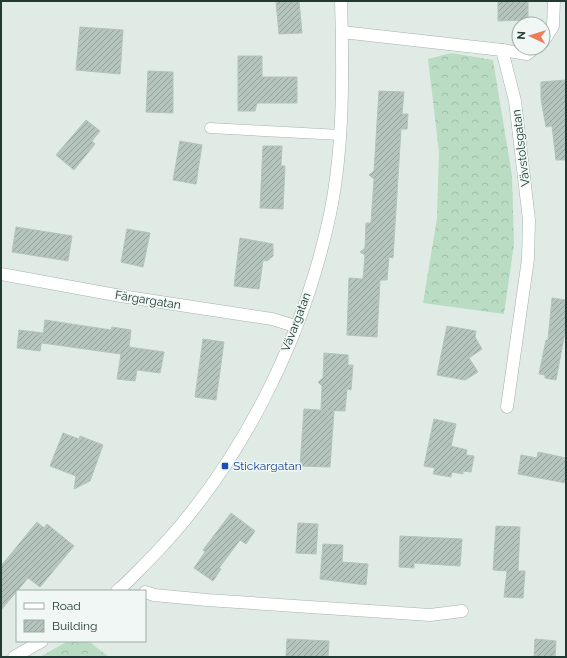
<svg xmlns="http://www.w3.org/2000/svg" width="567" height="658" viewBox="0 0 567 658" font-family="Raleway,sans-serif">
<defs>
<pattern id="forest-crowns" width="20" height="18" patternUnits="userSpaceOnUse"><rect width="20" height="18" fill="#b9dcc2"/><path d="M2 6a3 3 0 1 1 6 0M12 15a3 3 0 1 1 6 0" fill="none" stroke="#9fbea7"/></pattern>
<pattern id="building-hatch" width="6" height="6" patternUnits="userSpaceOnUse"><rect width="6" height="6" fill="#b5c5be"/><path d="M-1 1l2-2M0 6l6-6M5 7l2-2" fill="none" stroke="#93a19b"/></pattern>
</defs>
<rect width="100%" height="100%" fill="#e0ebe6"/>
<!-- forest -->
<g fill="url(#forest-crowns)">
<polygon points="451,53 493,60 512,176 514,244 504,314 423,303 437,218 439,152 428,59"/>
<polygon points="68,641 88,641 109,657 40,657"/>
</g>
<!-- building -->
<g fill="url(#building-hatch)" stroke="#b2c4bc">
<polygon points="276,1 299,1 302,33 279,34"/>
<polygon points="498,1 528,1 528,20 498,21"/>
<polygon points="80,27 123,30 120,74 76,70"/>
<polygon points="238,56 262,56 262,77 297,77 297,103 257,103 255,111 238,111"/>
<polygon points="148,71 173,72 173,113 146,112"/>
<polygon points="566,80 566,160 556,160 552,126 546,127 541,99 541,82"/>
<polygon points="379,91 404,92 402,114 408,114 407,129 401,129 393,258 389,257 387,280 380,280 377,337 347,335 349,278 363,279 365,255 360,252 365,248 366,223 371,223 374,179 369,175 374,171"/>
<polygon points="86,120 100,131 92,141 95,144 74,170 56,155"/>
<polygon points="180,141 202,145 196,184 173,180"/>
<polygon points="263,146 282,146 281,166 285,166 283,209 260,208"/>
<polygon points="16,227 72,236 68,261 12,252"/>
<polygon points="127,229 150,233 143,267 121,262"/>
<polygon points="240,238 273,244 273,256 267,261 263,260 259,289 234,286"/>
<polygon points="552,298 566,300 566,327 556,380 545,378 545,375 539,374 546,340 548,340"/>
<polygon points="45,320 111,330 112,327 131,330 129,347 164,352 160,373 137,370 135,381 117,379 121,354 42,343"/>
<polygon points="447,326 476,331 475,337 482,349 469,358 478,372 465,380 437,375"/>
<polygon points="19,330 43,333 40,351 17,348"/>
<polygon points="203,339 224,342 216,400 195,397"/>
<polygon points="324,353 348,355 348,365 353,365 351,390 347,389 345,411 321,410 322,386 318,382 323,378"/>
<polygon points="304,409 334,411 330,467 300,466"/>
<polygon points="434,419 456,424 451,446 467,450 466,455 474,456 471,472 463,471 463,474 452,472 451,477 433,474 435,468 424,466"/>
<polygon points="63,433 79,439 80,436 103,445 90,481 74,489 76,476 50,466"/>
<polygon points="538,452 566,458 566,483 518,474 521,455 537,458"/>
<polygon points="231,513 255,531 246,544 240,540 219,568 221,569 213,581 194,568 205,552 203,550"/>
<polygon points="37,522 44,528 47,524 74,546 40,587 28,578 1,610 1,566"/>
<polygon points="298,523 318,524 316,554 296,553"/>
<polygon points="496,526 520,527 518,571 525,571 523,598 504,597 507,571 493,570"/>
<polygon points="400,536 462,539 460,566 414,563 414,568 399,567"/>
<polygon points="323,544 343,545 342,562 368,564 366,585 320,579"/>
<polygon points="287,639 329,641 328,657 286,657"/>
<polygon points="535,639 556,641 555,657 534,657"/>
</g>
<g fill="none" stroke-linecap="round" stroke-linejoin="round">
<!-- service casing -->
<g stroke="#a3b2ad" stroke-width="11">
<polyline id="service" points="210,128 340,135"/>
</g>
<!-- minor casing -->
<g stroke="#a3b2ad" stroke-width="13">
<g id="minor">
<polyline points="342,32 502,50 515,101 529,220 528,259 507,407"/>
<polyline points="543,42 553,26 554,1"/>
<polyline points="502,50 527,54 535,48"/>
<polyline points="1,274 121,296 272,319 295,326"/>
<path d="M117,591C128,582 138,571 148,561C239,469 303,341 330,214C344,147 343,69 341,1"/>
<polyline points="145,592 154,595 207,600 430,615 462,611"/>
<polyline points="14,657 42,641"/>
</g>
</g>
<!-- service -->
<use href="#service" stroke="#fff" stroke-width="10"/>
<!-- minor -->
<use href="#minor" stroke="#fff" stroke-width="12"/>
</g>
<!-- markers -->
<rect fill="#1a4fb4" stroke="#f0f7f4" stroke-width="1.5" x="221" y="462" width="8" height="8" rx="2"/>
<g text-anchor="middle" dominant-baseline="central" stroke-width="3" stroke-linejoin="round" paint-order="stroke">
<!-- street labels -->
<g font-size="12" fill="#213a33" stroke="#f0f7f4">
<text transform="translate(521 148) rotate(-97)">Vävstolsgatan</text>
<text transform="translate(148 300) rotate(9)">Färgargatan</text>
<text transform="translate(296 322) rotate(-69)">Vävargatan</text>
</g>
<!-- transit labels -->
<g font-size="12" fill="#164399" stroke="#f0f7f4" text-anchor="start">
<text x="233" y="466">Stickargatan</text>
</g>
</g>
<!-- border -->
<rect width="567" height="658" fill="none" stroke="#213a33" stroke-width="4"/>
<!-- legend -->
<rect x="16" y="590" width="130" height="52" fill="#f0f7f4" stroke="#9daba7"/>
<rect x="24" y="603" width="20" height="6" fill="#ffffff" stroke="#9daba7"/>
<text x="52" y="610" font-size="12" fill="#213a33">Road</text>
<rect x="24" y="620" width="20" height="12" fill="url(#building-hatch)" stroke="#9daba7"/>
<text x="52" y="630" font-size="12" fill="#213a33">Building</text>
<!-- north arrow -->
<g transform="translate(531 36) rotate(274)"><circle r="19" fill="#f0f7f4" stroke="#9daba7"/>
<path d="M0-3L7 15L0 10L-7 15Z" fill="#ef7b59"/>
<text y="-6" font-size="11" font-weight="bold" text-anchor="middle" fill="#213a33">N</text>
</g>
</svg>
